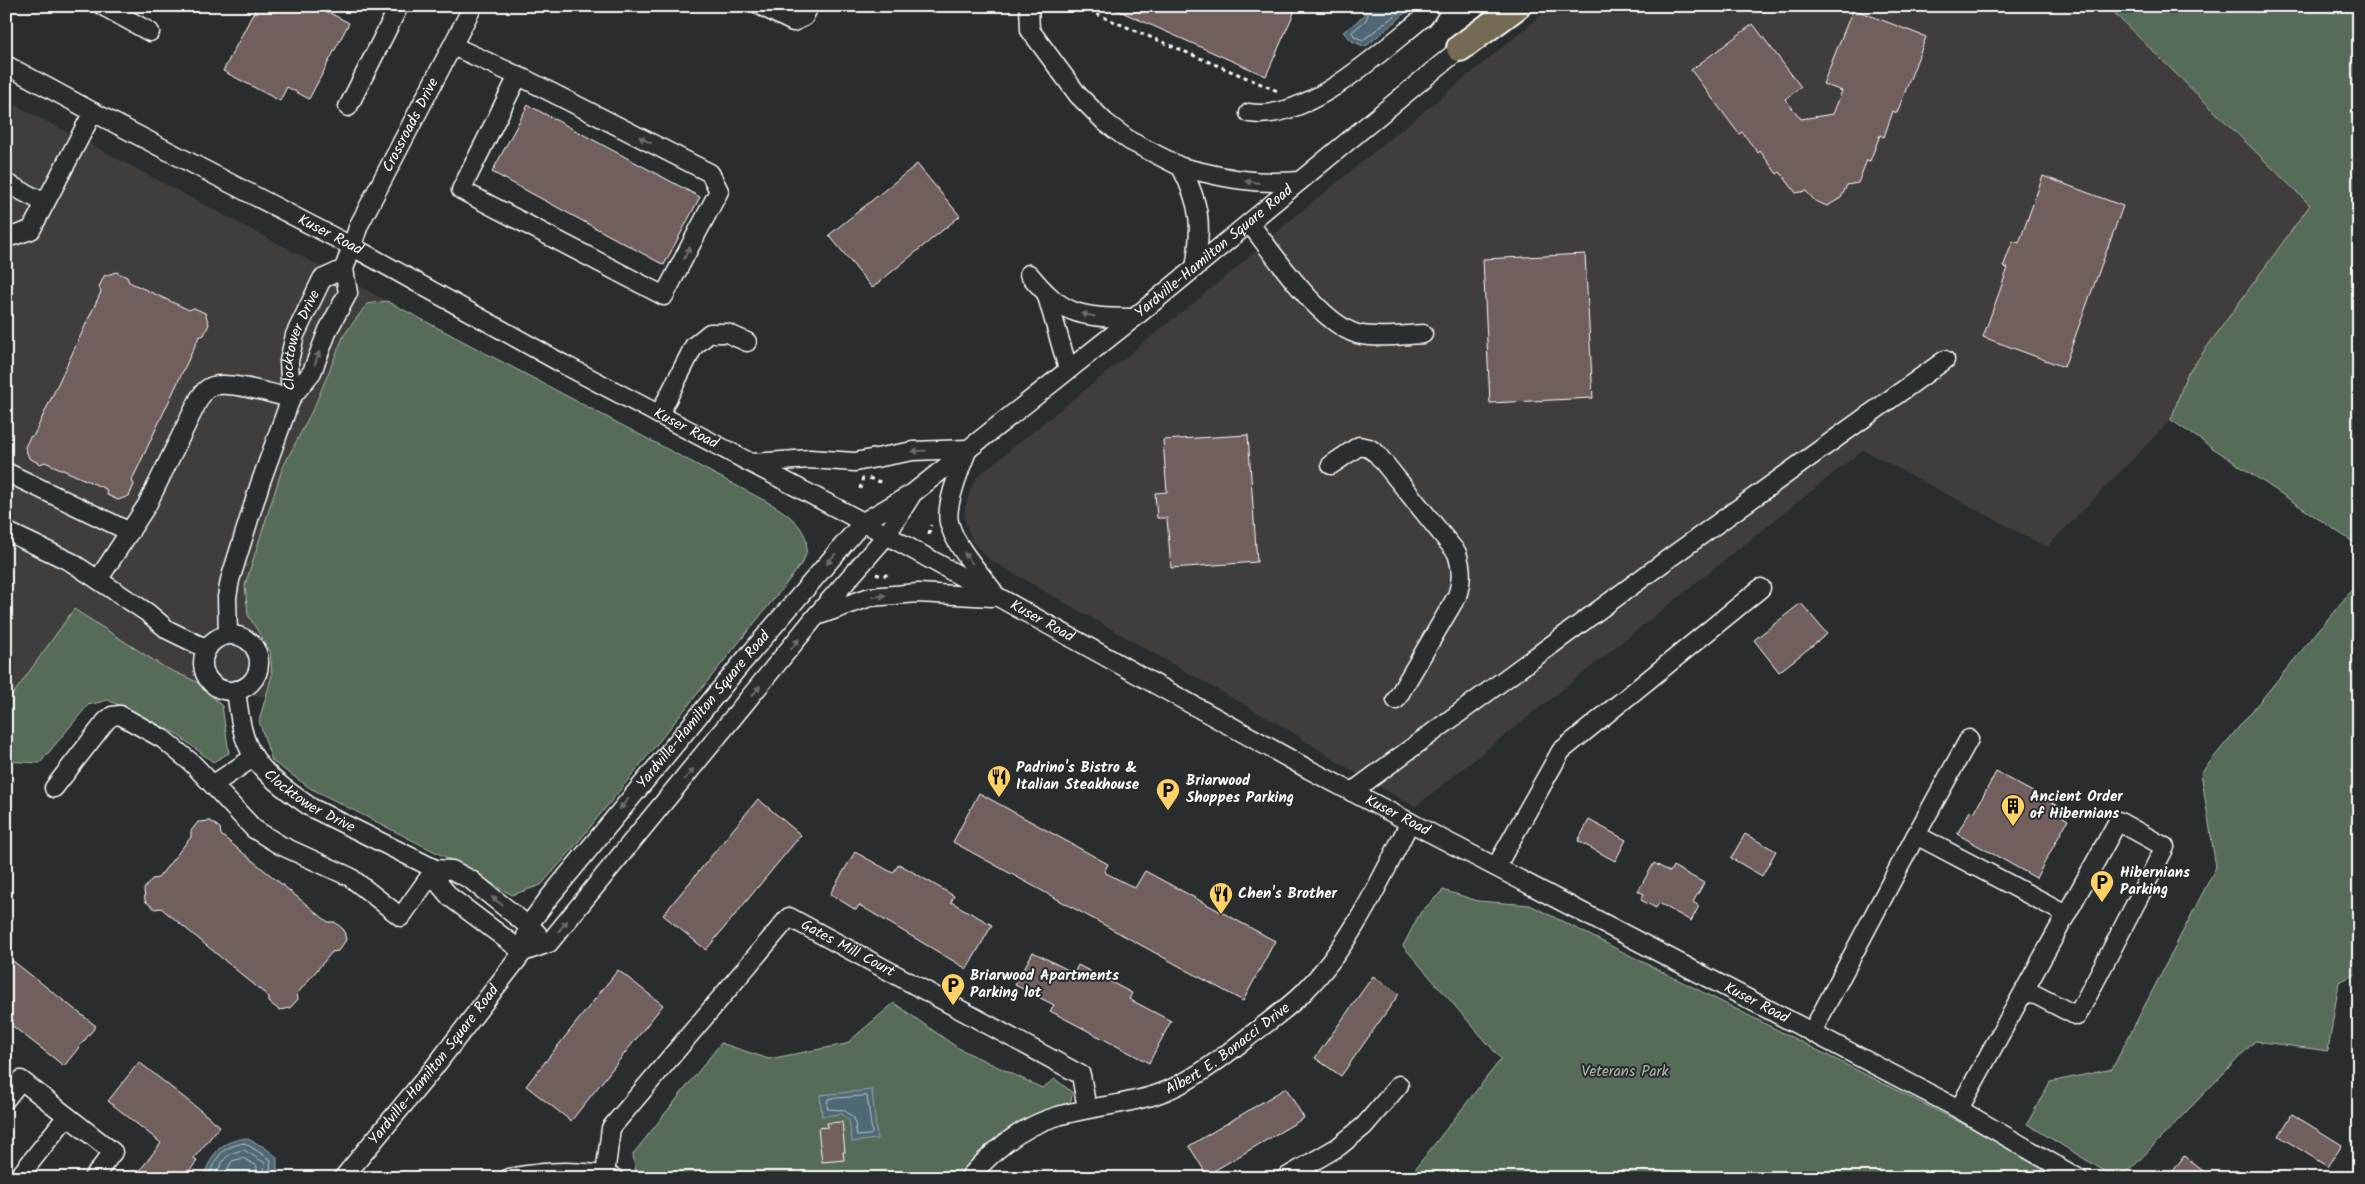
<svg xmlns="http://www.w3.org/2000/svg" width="2365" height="1184" viewBox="0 0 2365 1184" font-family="Kalam,sans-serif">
<rect width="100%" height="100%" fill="#2a2d2e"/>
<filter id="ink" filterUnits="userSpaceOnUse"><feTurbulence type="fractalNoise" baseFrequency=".02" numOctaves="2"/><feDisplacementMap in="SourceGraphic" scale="10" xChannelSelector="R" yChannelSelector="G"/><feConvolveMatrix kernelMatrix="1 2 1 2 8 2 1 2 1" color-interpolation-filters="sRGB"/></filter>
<g filter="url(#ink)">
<!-- built -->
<g fill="#3f3c3c">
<polygon points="1553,6 2102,6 2114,13 2310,205 2186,376 2171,420 2047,547 1863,450 1415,807 1339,763 1287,729 990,560 972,542 964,518 965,507 972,485 979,475 1233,271 1292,219"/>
<polygon points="6,100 387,301 367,304 344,335 315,405 282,469 249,618 270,651 272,675 264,697 197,682 164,667 74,609 6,704"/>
</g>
<!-- green -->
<g fill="#576c58" stroke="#abb6ac">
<polygon points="2102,6 2359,6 2359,546 2171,420 2186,376 2310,205 2114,13"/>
<path d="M387,301L773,505C791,516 813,532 805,557C803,563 797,569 794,574L570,852L541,885L512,895L449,859L310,788L272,761L259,721L272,675L270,651L248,615L245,585L282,469L315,405L344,335L367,304Z"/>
<polygon points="2359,581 2359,973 2339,982 2328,1051 2255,1041 2122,1178 2116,1178 2027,1124 2050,1082 2112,1069 2216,867 2201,773"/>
<polygon points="74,609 164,667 197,682 222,706 229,753 213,762 175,733 108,700 88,705 40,763 6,761 6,704"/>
<polygon points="1443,890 1478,901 1530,905 2015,1150 2065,1178 1408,1178 1501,1059 1403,946 1420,913"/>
<polygon points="894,1003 958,1048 1042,1088 1055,1079 1073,1093 1069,1106 1021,1124 987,1147 960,1178 648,1178 636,1174 633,1154 721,1043 769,1059 846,1044"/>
</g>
<!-- water -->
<g fill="#506875" stroke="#96a4ac">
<polygon points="1367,6 1414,6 1365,47 1352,41 1343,32 1363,17"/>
<polygon points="872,1090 877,1139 852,1142 849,1120 842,1114 822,1116 820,1095"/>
<path d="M246,1138L264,1147L277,1157V1172L273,1178H202C215,1152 216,1143 246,1138Z"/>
</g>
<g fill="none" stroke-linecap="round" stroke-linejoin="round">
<!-- shore -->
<g stroke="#b9c3c8" stroke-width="1">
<polyline points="1371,6 1366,20 1352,32 1355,37 1363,40 1407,6"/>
<polygon points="867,1096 872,1133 870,1135 857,1136 854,1118 844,1110 827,1109 828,1099"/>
<path d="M207,1178C218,1156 220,1147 245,1143L271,1160L269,1178"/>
<path d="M214,1178C223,1161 224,1153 244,1150L265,1163L263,1178"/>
<polyline points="223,1178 232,1161 243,1158 257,1166 256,1178"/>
</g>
</g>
<!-- building -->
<g fill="#715e5d" stroke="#fff">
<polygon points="257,6 331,6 328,12 349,23 309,99 287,87 280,101 223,71"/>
<polygon points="1108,6 1297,6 1266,76"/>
<polygon points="1853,9 1926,37 1897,113 1893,111 1884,137 1880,135 1870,161 1867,160 1858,183 1847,185 1841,198 1827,206 1815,201 1806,191 1796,193 1780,172 1777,174 1760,151 1758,153 1742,132 1739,134 1691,70 1753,24 1801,87 1785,99 1801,119 1833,114 1842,91 1823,84"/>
<polygon points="528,105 700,197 664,265 492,172"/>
<polygon points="917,164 960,216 872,288 829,235"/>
<polygon points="2043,176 2123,206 2064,367 1983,337 2008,268 2003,267 2013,241 2019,243"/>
<polygon points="1585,254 1593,398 1490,403 1483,259"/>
<polygon points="116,272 127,277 129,282 189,310 194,308 205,313 209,324 204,335 199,337 132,480 134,485 129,496 118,500 107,495 106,489 45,462 40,464 29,458 25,447 30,437 34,435 101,292 99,287 104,276"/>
<polygon points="1248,435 1257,562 1171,568 1167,518 1157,518 1155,493 1167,492 1163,440"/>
<polygon points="1801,603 1827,634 1779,672 1754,640"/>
<polygon points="1996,772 2062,808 2058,814 2068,820 2036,878 1957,834 1970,811 1974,813"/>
<polygon points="979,793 1108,864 1104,872 1135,888 1145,871 1275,941 1243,1001 953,842"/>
<polygon points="758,799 801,835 706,950 663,915"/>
<polygon points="1589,820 1626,840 1615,861 1578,841"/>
<polygon points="210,821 220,828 221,835 328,922 335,922 344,930 346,940 338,951 332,952 297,994 298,999 290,1008 279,1010 269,1002 269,997 161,908 155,909 145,901 144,889 152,879 158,878 191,837 191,831 198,822"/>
<polygon points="1745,834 1776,851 1762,876 1731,858"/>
<polygon points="855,852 893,873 899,864 954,896 951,902 992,925 967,969 859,905 856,910 830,894"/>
<polygon points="1654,863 1670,872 1673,866 1704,883 1693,902 1699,906 1691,921 1659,903 1656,908 1641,900 1644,894 1638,891"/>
<polygon points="1033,952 1074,973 1078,965 1132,993 1129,999 1171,1021 1149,1063 1050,1011 1054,1005 1015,985"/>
<polygon points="13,961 96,1026 64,1066 6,1021 6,970"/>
<polygon points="618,970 663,1005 571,1121 526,1086"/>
<polygon points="1373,976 1399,994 1341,1076 1315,1058"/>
<polygon points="139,1062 220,1126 194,1158 197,1161 184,1178 134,1178 161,1143 108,1101"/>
<polygon points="1286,1088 1304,1118 1207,1175 1189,1146"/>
<polygon points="2292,1114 2342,1145 2328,1167 2279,1136"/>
<polygon points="842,1122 845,1152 843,1152 844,1160 822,1162 818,1128 828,1127 827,1123"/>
<polygon points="2184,1156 2212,1178 2168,1178"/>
</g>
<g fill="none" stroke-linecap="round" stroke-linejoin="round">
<!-- minor casing -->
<g stroke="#fff" stroke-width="21">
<g id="minor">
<polyline points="103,6 150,32"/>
<polyline points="761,6 793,22 804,17 809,6"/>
<polyline points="1029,6 1030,30 1078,95 1105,122 1130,141 1181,167"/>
<polyline points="453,46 529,81 710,173 719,191 664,296 461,190 518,76"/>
<path id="s1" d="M6,65L93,112L353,247L563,364L863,522L1308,769L1957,1108L2078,1178"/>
<polyline points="348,107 399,6"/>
<path d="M1249,113C1307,123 1381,51 1424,17L1431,6"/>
<polyline points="6,183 45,203"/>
<path d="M1250,224C1274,254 1323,329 1362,335C1381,338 1404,335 1423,334"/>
<polyline points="6,233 13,236 31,230 93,112"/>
<path d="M1195,268C1202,226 1201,206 1181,167C1225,178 1255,185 1300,181"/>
<path d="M1029,274C1064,317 1081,317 1134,318"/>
<polyline points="1047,296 1068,369"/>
<path id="s2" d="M291,398L289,361L295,335L322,279L344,269"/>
<polyline points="659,415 694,346 710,333 727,333 747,342"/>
<path d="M967,451C961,467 945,504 949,522C954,545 979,572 993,591"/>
<polyline points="752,463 810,459 855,462 913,451 968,449"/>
<path d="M1331,465L1359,446L1369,448L1377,454L1457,553C1462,569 1462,580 1457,596L1396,700"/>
<polyline points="6,472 130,532"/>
<polyline points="6,531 71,562 148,613 168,630 207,649"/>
<path d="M98,580L147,505L199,399C203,393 206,388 213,386C232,381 271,394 291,398"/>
<polyline points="819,615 870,597 918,593 992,597"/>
<path id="s3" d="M228,635L227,597L230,580L260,484L291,398L312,372L328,330L348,293L344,269L359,225L473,6"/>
<circle cx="231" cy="663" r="28"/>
<path id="s4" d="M236,690C239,712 241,738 254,757C267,778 292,794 312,808L435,869L452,870L471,880L537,933"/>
<polyline points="1969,739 1916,835 2066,914"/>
<polyline points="214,784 254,757"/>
<polyline points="54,788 106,721 112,716 120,715 163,739 193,764 254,829 280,845 350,877 401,917 435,869"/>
<polyline points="1352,792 1668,559 1945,360"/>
<polyline points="1496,867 1561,751 1761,588"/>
<polyline points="435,869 440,885 450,897 523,952"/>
<polyline points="523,952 549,943 816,616 886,536 911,496"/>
<polyline points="1812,1032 1916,835"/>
<polyline points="6,1099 21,1080 113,1152 93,1178"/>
<polyline points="1959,1109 2023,993 2036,995 2077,1016 2165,847 2118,821 2023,993"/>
<path id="s5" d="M605,1175L611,1128L789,917L1081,1075L1087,1109"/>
<polyline points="18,1178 67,1116"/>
<path id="s6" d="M343,1178L433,1069L523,952L528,926L548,899L742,663L863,522L913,493L1134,318L1468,42"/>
<path d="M509,1178C544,1171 580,1169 614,1178"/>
<path id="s7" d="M969,1178C993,1150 1022,1126 1058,1116C1090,1107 1123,1105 1155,1095C1188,1084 1215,1063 1242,1042C1262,1026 1285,1011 1304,992C1351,945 1380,881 1410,822"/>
<polyline points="1285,1178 1338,1147 1364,1126 1399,1085"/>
</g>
</g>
<!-- highway casing -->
<g stroke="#fff" stroke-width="30">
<polyline id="highway" points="1460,48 1517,6"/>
</g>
<!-- path -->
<g stroke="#fff" stroke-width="3" stroke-dasharray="4 4" stroke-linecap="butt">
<polyline points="1089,11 1280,92"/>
<polyline points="869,478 883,483"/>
<polyline points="860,489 863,477"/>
<polyline points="929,534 931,525"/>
<polyline points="876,574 882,576 890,574"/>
</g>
<!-- minor -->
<use href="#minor" stroke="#2a2d2e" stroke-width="18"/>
<!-- highway -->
<use href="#highway" stroke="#746b52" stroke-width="26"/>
</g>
<!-- one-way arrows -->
<defs><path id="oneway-solid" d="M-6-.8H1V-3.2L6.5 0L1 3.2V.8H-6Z" transform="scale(1.25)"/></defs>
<g fill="#6a6c6d">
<use href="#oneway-solid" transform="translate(645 140) rotate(-153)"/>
<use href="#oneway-solid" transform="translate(1252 182) rotate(-173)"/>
<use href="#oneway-solid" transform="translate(687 253) rotate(-62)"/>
<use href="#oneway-solid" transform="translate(1088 315) rotate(-168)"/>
<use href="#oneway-solid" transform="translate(317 358) rotate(-70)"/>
<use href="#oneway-solid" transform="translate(919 451) rotate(176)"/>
<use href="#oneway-solid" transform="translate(968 558) rotate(-127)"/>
<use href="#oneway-solid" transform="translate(831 559) rotate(131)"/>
<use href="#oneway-solid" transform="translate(879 596) rotate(-5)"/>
<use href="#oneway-solid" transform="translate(795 644) rotate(-51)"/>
<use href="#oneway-solid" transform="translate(756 691) rotate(-51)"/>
<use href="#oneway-solid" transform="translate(689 774) rotate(-50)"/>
<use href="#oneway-solid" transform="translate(624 804) rotate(130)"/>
<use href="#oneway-solid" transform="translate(497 901) rotate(-142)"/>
<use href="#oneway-solid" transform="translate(563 926) rotate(-50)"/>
</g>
</g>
<!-- icons -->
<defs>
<g id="restaurant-pin" transform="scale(1.25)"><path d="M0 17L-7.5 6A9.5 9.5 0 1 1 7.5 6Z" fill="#ffd166" stroke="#2a2d2e"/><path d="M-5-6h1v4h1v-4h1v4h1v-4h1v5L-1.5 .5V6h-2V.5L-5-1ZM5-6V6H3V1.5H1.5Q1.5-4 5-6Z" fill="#111"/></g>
<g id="parking-pin" transform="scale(1.25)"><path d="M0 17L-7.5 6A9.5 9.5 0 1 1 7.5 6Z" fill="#ffd166" stroke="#2a2d2e"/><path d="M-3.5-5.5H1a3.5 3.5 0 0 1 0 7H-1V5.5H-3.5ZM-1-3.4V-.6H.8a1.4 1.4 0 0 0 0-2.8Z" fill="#111"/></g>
<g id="building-pin" transform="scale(1.25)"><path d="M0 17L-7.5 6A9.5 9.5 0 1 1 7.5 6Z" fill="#ffd166" stroke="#2a2d2e"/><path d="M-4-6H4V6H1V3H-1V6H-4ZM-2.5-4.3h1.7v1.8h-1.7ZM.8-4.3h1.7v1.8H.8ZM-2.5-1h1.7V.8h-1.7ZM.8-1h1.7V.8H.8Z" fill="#111"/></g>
</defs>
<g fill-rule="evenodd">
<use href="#restaurant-pin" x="999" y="777"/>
<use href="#parking-pin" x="1168" y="790"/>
<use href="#building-pin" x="2013" y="806"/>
<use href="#parking-pin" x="2102" y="882"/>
<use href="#restaurant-pin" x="1221" y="894"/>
<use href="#parking-pin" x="953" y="985"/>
</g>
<g text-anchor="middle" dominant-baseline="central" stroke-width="4" stroke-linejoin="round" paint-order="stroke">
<!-- street labels -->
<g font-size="15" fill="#fff" stroke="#2a2d2e">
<text stroke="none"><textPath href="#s3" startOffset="551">Crossroads Drive</textPath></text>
<text stroke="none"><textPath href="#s1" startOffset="366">Kuser Road</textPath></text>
<text stroke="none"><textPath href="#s6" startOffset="1284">Yardville-Hamilton Square Road</textPath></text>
<text stroke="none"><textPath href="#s2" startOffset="60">Clocktower Drive</textPath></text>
<text stroke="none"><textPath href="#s1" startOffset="771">Kuser Road</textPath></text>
<text stroke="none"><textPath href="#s1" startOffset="1176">Kuser Road</textPath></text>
<text stroke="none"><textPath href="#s6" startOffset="594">Yardville-Hamilton Square Road</textPath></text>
<text stroke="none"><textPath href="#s4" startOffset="142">Clocktower Drive</textPath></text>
<text stroke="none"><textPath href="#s1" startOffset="1581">Kuser Road</textPath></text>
<text stroke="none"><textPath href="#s5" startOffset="390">Gates Mill Court</textPath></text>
<text stroke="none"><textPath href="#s1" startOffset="1986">Kuser Road</textPath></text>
<text stroke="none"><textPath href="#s7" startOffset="296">Albert E. Bonacci Drive</textPath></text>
<text stroke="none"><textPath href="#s6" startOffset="145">Yardville-Hamilton Square Road</textPath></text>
</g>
<!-- poi labels -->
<g font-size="15" font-weight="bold" fill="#fff" stroke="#2a2d2e" text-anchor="start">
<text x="1016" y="768">Padrino's Bistro &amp;<tspan x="1016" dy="17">Italian Steakhouse</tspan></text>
<text x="1186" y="781">Briarwood<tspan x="1186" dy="17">Shoppes Parking</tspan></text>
<text x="2030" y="797">Ancient Order<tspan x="2030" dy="17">of Hibernians</tspan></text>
<text x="2120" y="873">Hibernians<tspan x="2120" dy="17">Parking</tspan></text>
<text x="1238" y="894">Chen's Brother</text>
<text x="970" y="976">Briarwood Apartments<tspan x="970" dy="17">Parking lot</tspan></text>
</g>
<!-- park labels -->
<g font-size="15" fill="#abb6ac" stroke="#2a2d2e">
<text x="1625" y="1072">Veterans Park</text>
</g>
</g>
<!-- margin -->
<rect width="2365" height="1184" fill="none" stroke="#2a2d2e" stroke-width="25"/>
<rect x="12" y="12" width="2340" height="1159" fill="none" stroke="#fff" stroke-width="2" filter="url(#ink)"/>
</svg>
